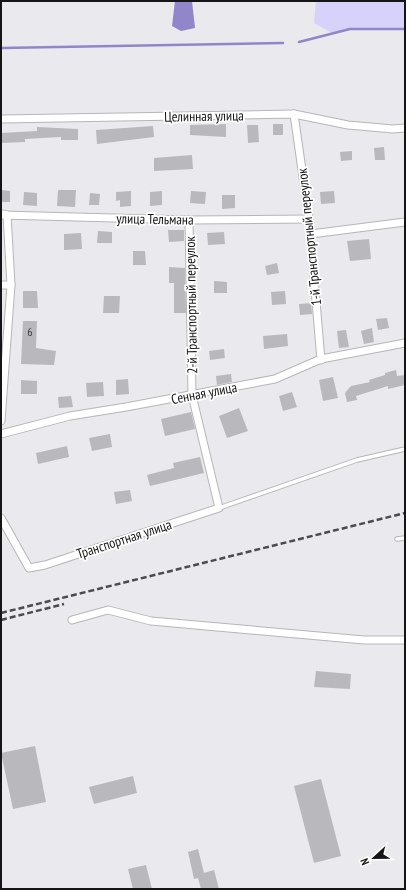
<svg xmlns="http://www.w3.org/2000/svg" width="406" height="890" viewBox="0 0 406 890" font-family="'PT Sans Narrow',sans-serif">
<rect width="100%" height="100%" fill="#eaeaee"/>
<!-- green -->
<polygon fill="#d7d2fa" points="316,1 405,1 405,29 350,29 332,33 314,23"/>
<!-- water -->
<polygon fill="#9186c9" points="175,1 192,1 195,28 181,31 172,26"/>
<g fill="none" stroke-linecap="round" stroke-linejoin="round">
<!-- stream -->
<g stroke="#9186c9" stroke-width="2.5">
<polyline points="299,42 350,29 405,29"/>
<polyline points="1,48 283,43"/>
</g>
</g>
<!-- building -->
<g fill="#b9b8bc">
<polygon points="226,124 226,137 190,135 190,125"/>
<rect x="273" y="124" width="10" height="11"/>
<polygon points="247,125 258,125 259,142 248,143"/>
<polygon points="153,126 154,137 97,144 96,130"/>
<polygon points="37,127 78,129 78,140 61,140 61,137 25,139 25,142 1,143 1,133 37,131"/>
<polygon points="384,147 385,160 375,160 374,148"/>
<polygon points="352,151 352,160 341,161 340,152"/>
<polygon points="192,155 193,169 154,171 154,158"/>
<polygon points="1,190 10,191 10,202 1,202"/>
<polygon points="58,190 76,190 75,207 57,206"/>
<polygon points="131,191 131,206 120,207 120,200 116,201 116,192"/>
<polygon points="162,191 162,205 150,206 150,192"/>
<polygon points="191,191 206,192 205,204 190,203"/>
<polygon points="334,191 335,203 321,204 320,192"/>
<polygon points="24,192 37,193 37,206 23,205"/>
<polygon points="90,193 100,194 99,205 89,205"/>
<polygon points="222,195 235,195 235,208 222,209"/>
<polygon points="168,230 184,230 184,241 169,242"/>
<polygon points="98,231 112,232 112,243 97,243"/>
<polygon points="224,232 225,244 208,245 207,233"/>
<polygon points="81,233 82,249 64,250 64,234"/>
<polygon points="369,239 371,259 350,261 347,241"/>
<polygon points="133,251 145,251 146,265 133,265"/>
<polygon points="277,263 279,273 267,275 265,266"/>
<polygon points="169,267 185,268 186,313 174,313 174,283 169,283"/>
<polygon points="214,281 227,282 227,293 214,293"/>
<polygon points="23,291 37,291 38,308 23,308"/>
<polygon points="285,291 286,304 272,305 271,292"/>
<polygon points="104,296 120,296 119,313 103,313"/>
<polygon points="311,303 312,314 300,315 299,304"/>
<polygon points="387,318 389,328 378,330 376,319"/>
<polygon points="23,321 37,321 36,348 56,351 54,365 21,364"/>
<polygon points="372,328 374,342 364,344 361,331"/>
<polygon points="346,330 349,347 339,348 337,331"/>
<polygon points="287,334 288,346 264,349 263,336"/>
<polygon points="224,349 225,358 210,360 209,351"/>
<polygon points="396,370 397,376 405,375 405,385 388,389 388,386 356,396 357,400 347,402 345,393 351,386 370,382 369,380 385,375 385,373"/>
<polygon points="231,374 232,382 217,385 216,376"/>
<polygon points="333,377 338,398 323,401 319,380"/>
<polygon points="128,379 129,394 116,395 116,380"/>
<polygon points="21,380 37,381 37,394 21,394"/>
<polygon points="103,382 104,396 87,397 86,383"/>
<polygon points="292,392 297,407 283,411 279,396"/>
<polygon points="71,396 73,407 59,408 58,397"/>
<polygon points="239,408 248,431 227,438 219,416"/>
<polygon points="191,412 195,429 165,436 161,419"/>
<polygon points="110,434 112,447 92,451 89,438"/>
<polygon points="67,446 69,457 38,464 36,453"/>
<polygon points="200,457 204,473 150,486 147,475 174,468 173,463"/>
<polygon points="130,490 132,501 116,504 114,492"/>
<polygon points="316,671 351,674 350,689 314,687"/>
<polygon points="35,746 46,802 13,809 1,753"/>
<polygon points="133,776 137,793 94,804 89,787"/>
<polygon points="321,779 341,856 314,863 294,786"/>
<polygon points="198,849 204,873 214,870 219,889 201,889 198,878 194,879 188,852"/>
<polygon points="146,865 152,889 133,889 128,869"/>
</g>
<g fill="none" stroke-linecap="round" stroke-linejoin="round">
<!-- lane casing -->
<g stroke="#b6b6b9" stroke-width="5.5">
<g id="lane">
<polyline points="219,508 357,460 405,449"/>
<polyline points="397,539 405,538"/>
</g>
</g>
<!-- street casing -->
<g stroke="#b6b6b9" stroke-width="9">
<g id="street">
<polyline points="294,114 309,219 321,360"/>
<polyline points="1,119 294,114 348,125 393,129 405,128"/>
<polyline points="1,215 189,220 309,219"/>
<polyline points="311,234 405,222"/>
<polyline points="1,285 11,285"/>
<polyline points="1,421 11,285 7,215 3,214"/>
<polyline points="1,434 70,416 126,407 275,379 321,359 405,343"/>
<polyline points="1,518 29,568 45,565 219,508 192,395 189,220"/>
<polyline points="72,620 108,610 151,621 364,640 405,640"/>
</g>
</g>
<!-- lane -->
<use href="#lane" stroke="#fff" stroke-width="3.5"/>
<!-- street -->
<use href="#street" stroke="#fff" stroke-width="7"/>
<!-- rail -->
<g stroke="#4b4b4d" stroke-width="2.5" stroke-dasharray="6 3" stroke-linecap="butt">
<polyline points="1,613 405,513"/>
<polyline points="1,620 64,604"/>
</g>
</g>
<g text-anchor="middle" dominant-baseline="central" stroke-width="3.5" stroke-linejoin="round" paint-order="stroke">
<!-- number labels -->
<g font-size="12" fill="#3e3e40">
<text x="30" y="331">6</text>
</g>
<!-- street labels -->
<g font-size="14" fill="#151517" stroke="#fff">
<text transform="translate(204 116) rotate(-1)">Целинная улица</text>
<text transform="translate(155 219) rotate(1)">улица Тельмана</text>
<text transform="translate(309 237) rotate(-96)">1-й Транспортный переулок</text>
<text transform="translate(191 305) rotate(-91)">2-й Транспортный переулок</text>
<text transform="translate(204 393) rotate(-11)">Сенная улица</text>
<text transform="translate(124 539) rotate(-18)">Транспортная улица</text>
</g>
</g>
<!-- border -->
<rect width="406" height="890" fill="none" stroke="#151517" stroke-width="4"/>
<!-- north arrow -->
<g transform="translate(374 858) rotate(248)" stroke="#ffffff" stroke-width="3" paint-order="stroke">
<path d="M0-3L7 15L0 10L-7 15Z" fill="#151517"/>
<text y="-6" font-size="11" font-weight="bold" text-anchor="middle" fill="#151517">N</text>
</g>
</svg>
